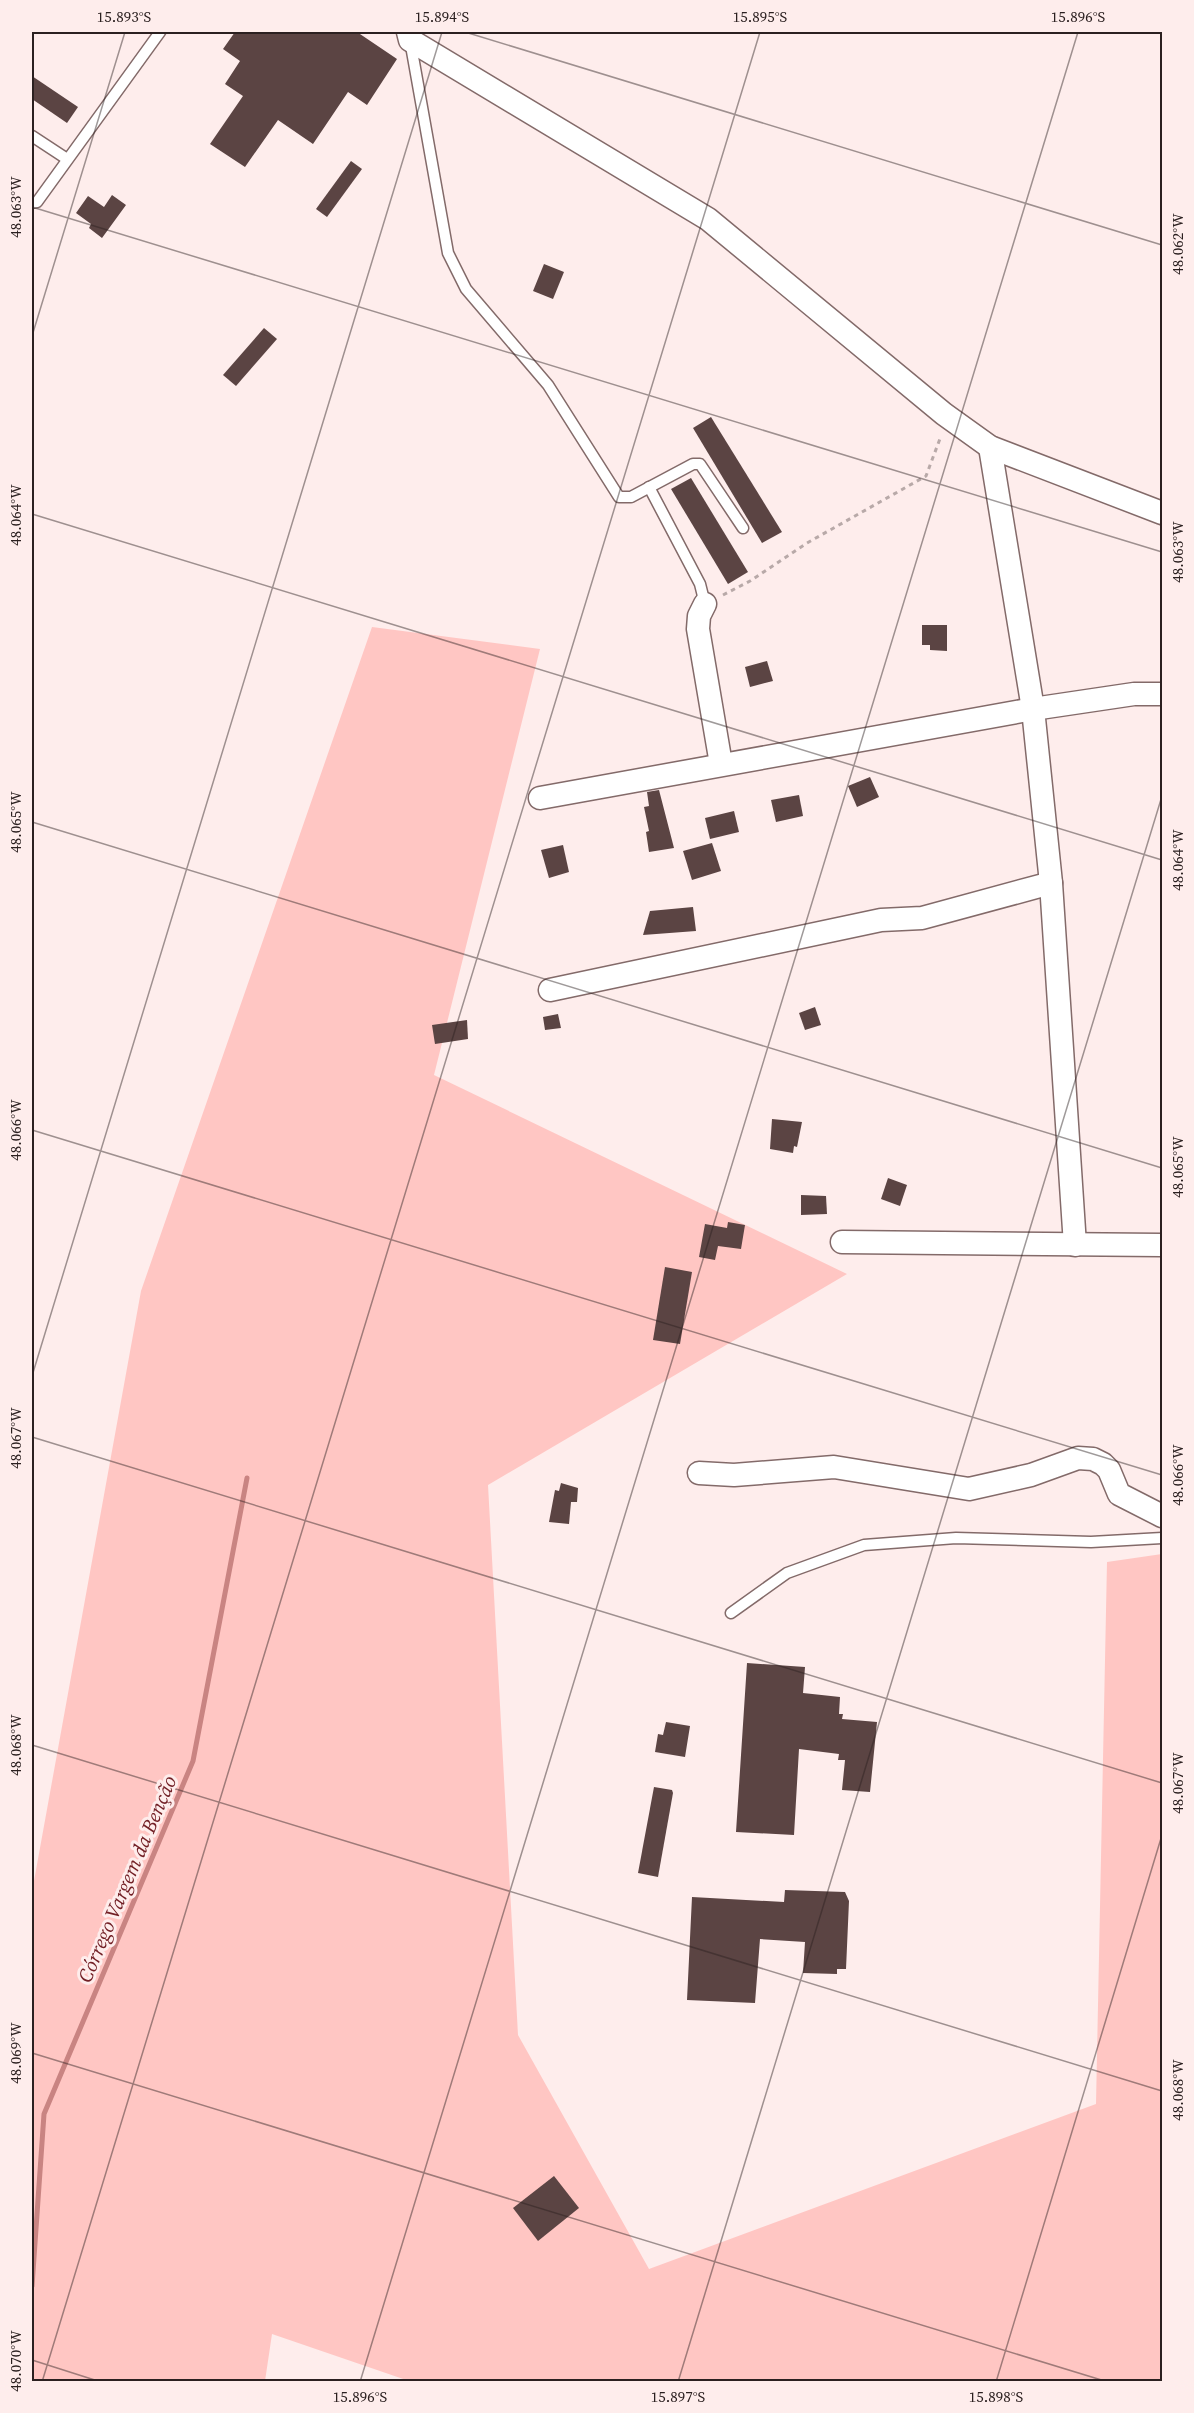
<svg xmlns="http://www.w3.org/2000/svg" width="1194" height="2413" viewBox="0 0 1194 2413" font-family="'Source Serif 4',serif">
<rect width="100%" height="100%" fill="#feedec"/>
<!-- green -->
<polygon fill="#ffc6c3" points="372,627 540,649 434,1075 847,1274 488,1485 518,2035 649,2269 1096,2104 1107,1562 1162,1554 1162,2381 412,2382 272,2334 265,2381 32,2382 32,1892 141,1291"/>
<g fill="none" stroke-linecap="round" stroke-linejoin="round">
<!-- stream -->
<polyline stroke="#c98482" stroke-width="5" points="32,2286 44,2114 193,1761 247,1478"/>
</g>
<!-- building -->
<g fill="#5b4443">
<polygon points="235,32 357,32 397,59 367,105 348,92 313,144 278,120 245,167 210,144 243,96 225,84 240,61 223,49"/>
<polygon points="32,76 78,107 67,123 32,99"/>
<polygon points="351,161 362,169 327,217 316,209"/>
<polygon points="112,195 126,205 102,238 89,228 91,224 76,213 88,196 104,207"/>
<polygon points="544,264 564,272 553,299 533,291"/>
<polygon points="264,328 277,339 236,386 223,375"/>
<polygon points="711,417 782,532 762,543 693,428"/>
<polygon points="691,478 748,572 728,584 671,489"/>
<polygon points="922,625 947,625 947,651 930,650 930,645 922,645"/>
<polygon points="767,661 773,681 750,687 745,667"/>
<polygon points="870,777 879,797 857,807 848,786"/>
<polygon points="659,790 674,848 649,852 646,832 649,831 644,807 649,806 647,792"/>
<polygon points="799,795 803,816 776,822 771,800"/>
<polygon points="734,811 739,832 710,839 705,818"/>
<polygon points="712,843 721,871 692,880 683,851"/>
<polygon points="563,845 569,872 549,878 541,850"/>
<polygon points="693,907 696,931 643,935 650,911"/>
<polygon points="815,1007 821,1025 805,1030 799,1013"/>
<polygon points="558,1014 561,1028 545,1030 543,1017"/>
<polygon points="467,1020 468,1039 435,1044 432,1025"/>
<polygon points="772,1119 802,1122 797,1147 794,1146 793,1153 770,1149"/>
<polygon points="888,1178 907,1185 900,1206 881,1199"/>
<polygon points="801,1195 826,1196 827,1214 801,1215"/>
<polygon points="728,1222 745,1225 741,1249 718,1246 715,1260 699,1257 705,1224 727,1228"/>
<polygon points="665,1267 692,1272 680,1344 653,1340"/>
<polygon points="561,1483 578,1488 577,1502 571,1502 569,1524 549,1522 555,1490 559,1491"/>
<polygon points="747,1663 805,1667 803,1693 840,1697 839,1714 843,1714 842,1719 877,1722 870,1792 842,1790 845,1760 838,1760 839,1754 799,1749 794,1835 736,1832"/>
<polygon points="666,1722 690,1726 685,1757 655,1752 658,1734 663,1735"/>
<polygon points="654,1787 672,1790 673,1793 658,1877 638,1873"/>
<polygon points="785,1890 845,1892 849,1901 846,1969 837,1969 837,1974 803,1973 805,1942 760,1939 755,2003 687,2000 692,1897 784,1902"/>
<polygon points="554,2176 579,2208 538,2241 513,2208"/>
</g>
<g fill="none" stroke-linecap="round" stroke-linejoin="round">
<!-- service casing -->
<g stroke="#836a69" stroke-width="13">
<g id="service">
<polyline points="410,40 448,253 466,289 548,385 619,497 631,497 693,464 700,464 743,528"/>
<polyline points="32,136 67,159"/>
<polyline points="32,203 37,202 160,32"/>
<polyline points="649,487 700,584 705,604"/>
<polyline points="731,1613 787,1573 864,1545 956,1538 1091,1542 1162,1538"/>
</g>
</g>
<!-- minor casing -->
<g stroke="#836a69" stroke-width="25">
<g id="minor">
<polyline points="408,32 410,40 708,219 944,414 990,447 1162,513"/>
<polyline points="990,447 1033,709 1051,883 1075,1245"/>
<polyline points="705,604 699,616 698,629 721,764"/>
<polyline points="540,798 1033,709 1134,694 1162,694"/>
<polyline points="550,990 881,920 922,918 1051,883"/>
<polyline points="842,1242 1162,1245"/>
<polyline points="699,1473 734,1475 834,1467 969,1489 1031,1475 1078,1458 1093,1459 1103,1464 1109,1470 1119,1494 1162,1516"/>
</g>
</g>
<!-- path -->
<polyline stroke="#b8a9a8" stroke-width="3" stroke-dasharray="4.5 4.5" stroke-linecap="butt" points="723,595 750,581 807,543 926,476 941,436"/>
<!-- service -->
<use href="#service" stroke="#fff" stroke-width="10"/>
<!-- minor -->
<use href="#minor" stroke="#fff" stroke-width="22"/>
</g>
<!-- ticks -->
<path fill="none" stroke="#2b2020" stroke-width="1.5" stroke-opacity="0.45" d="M465,32L1162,245M32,207L1162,552M32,336L125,32M32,514L1162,860M32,822L1162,1168M32,1130L1162,1475M32,1376L442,32M32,1437L1162,1783M32,1745L1162,2091M32,2053L1108,2382M32,2360L101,2382M42,2382L760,32M360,2382L1078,32M678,2382L1162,796M996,2382L1162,1835"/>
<g text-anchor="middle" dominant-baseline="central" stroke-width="6" stroke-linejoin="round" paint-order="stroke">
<!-- water labels -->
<g font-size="20" font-style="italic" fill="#732026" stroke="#feedec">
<text transform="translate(127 1879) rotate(-67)">Córrego Vargem da Benção</text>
</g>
</g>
<!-- border -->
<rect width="1194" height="2413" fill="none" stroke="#feedec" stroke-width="66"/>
<rect x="33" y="33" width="1128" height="2347" fill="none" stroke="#2b2020" stroke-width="2"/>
<g font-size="15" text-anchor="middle" fill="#2b2020">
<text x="124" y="22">15.893°S</text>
<text x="442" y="22">15.894°S</text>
<text x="760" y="22">15.895°S</text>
<text x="1078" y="22">15.896°S</text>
<text transform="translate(16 207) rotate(-90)" y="5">48.063°W</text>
<text transform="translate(1178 244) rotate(-90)" y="5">48.062°W</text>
<text transform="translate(16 515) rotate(-90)" y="5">48.064°W</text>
<text transform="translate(1178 552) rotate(-90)" y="5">48.063°W</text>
<text transform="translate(16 822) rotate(-90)" y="5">48.065°W</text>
<text transform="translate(1178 860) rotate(-90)" y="5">48.064°W</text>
<text transform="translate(16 1130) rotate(-90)" y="5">48.066°W</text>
<text transform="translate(1178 1167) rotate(-90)" y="5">48.065°W</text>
<text transform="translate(16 1438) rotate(-90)" y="5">48.067°W</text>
<text transform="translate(1178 1475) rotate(-90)" y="5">48.066°W</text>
<text transform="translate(16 1745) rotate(-90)" y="5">48.068°W</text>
<text transform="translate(1178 1783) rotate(-90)" y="5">48.067°W</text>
<text transform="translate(16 2053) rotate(-90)" y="5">48.069°W</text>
<text transform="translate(1178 2090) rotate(-90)" y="5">48.068°W</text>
<text transform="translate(16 2361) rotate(-90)" y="5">48.070°W</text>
<text x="360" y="2402">15.896°S</text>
<text x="678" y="2402">15.897°S</text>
<text x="996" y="2402">15.898°S</text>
</g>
</svg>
